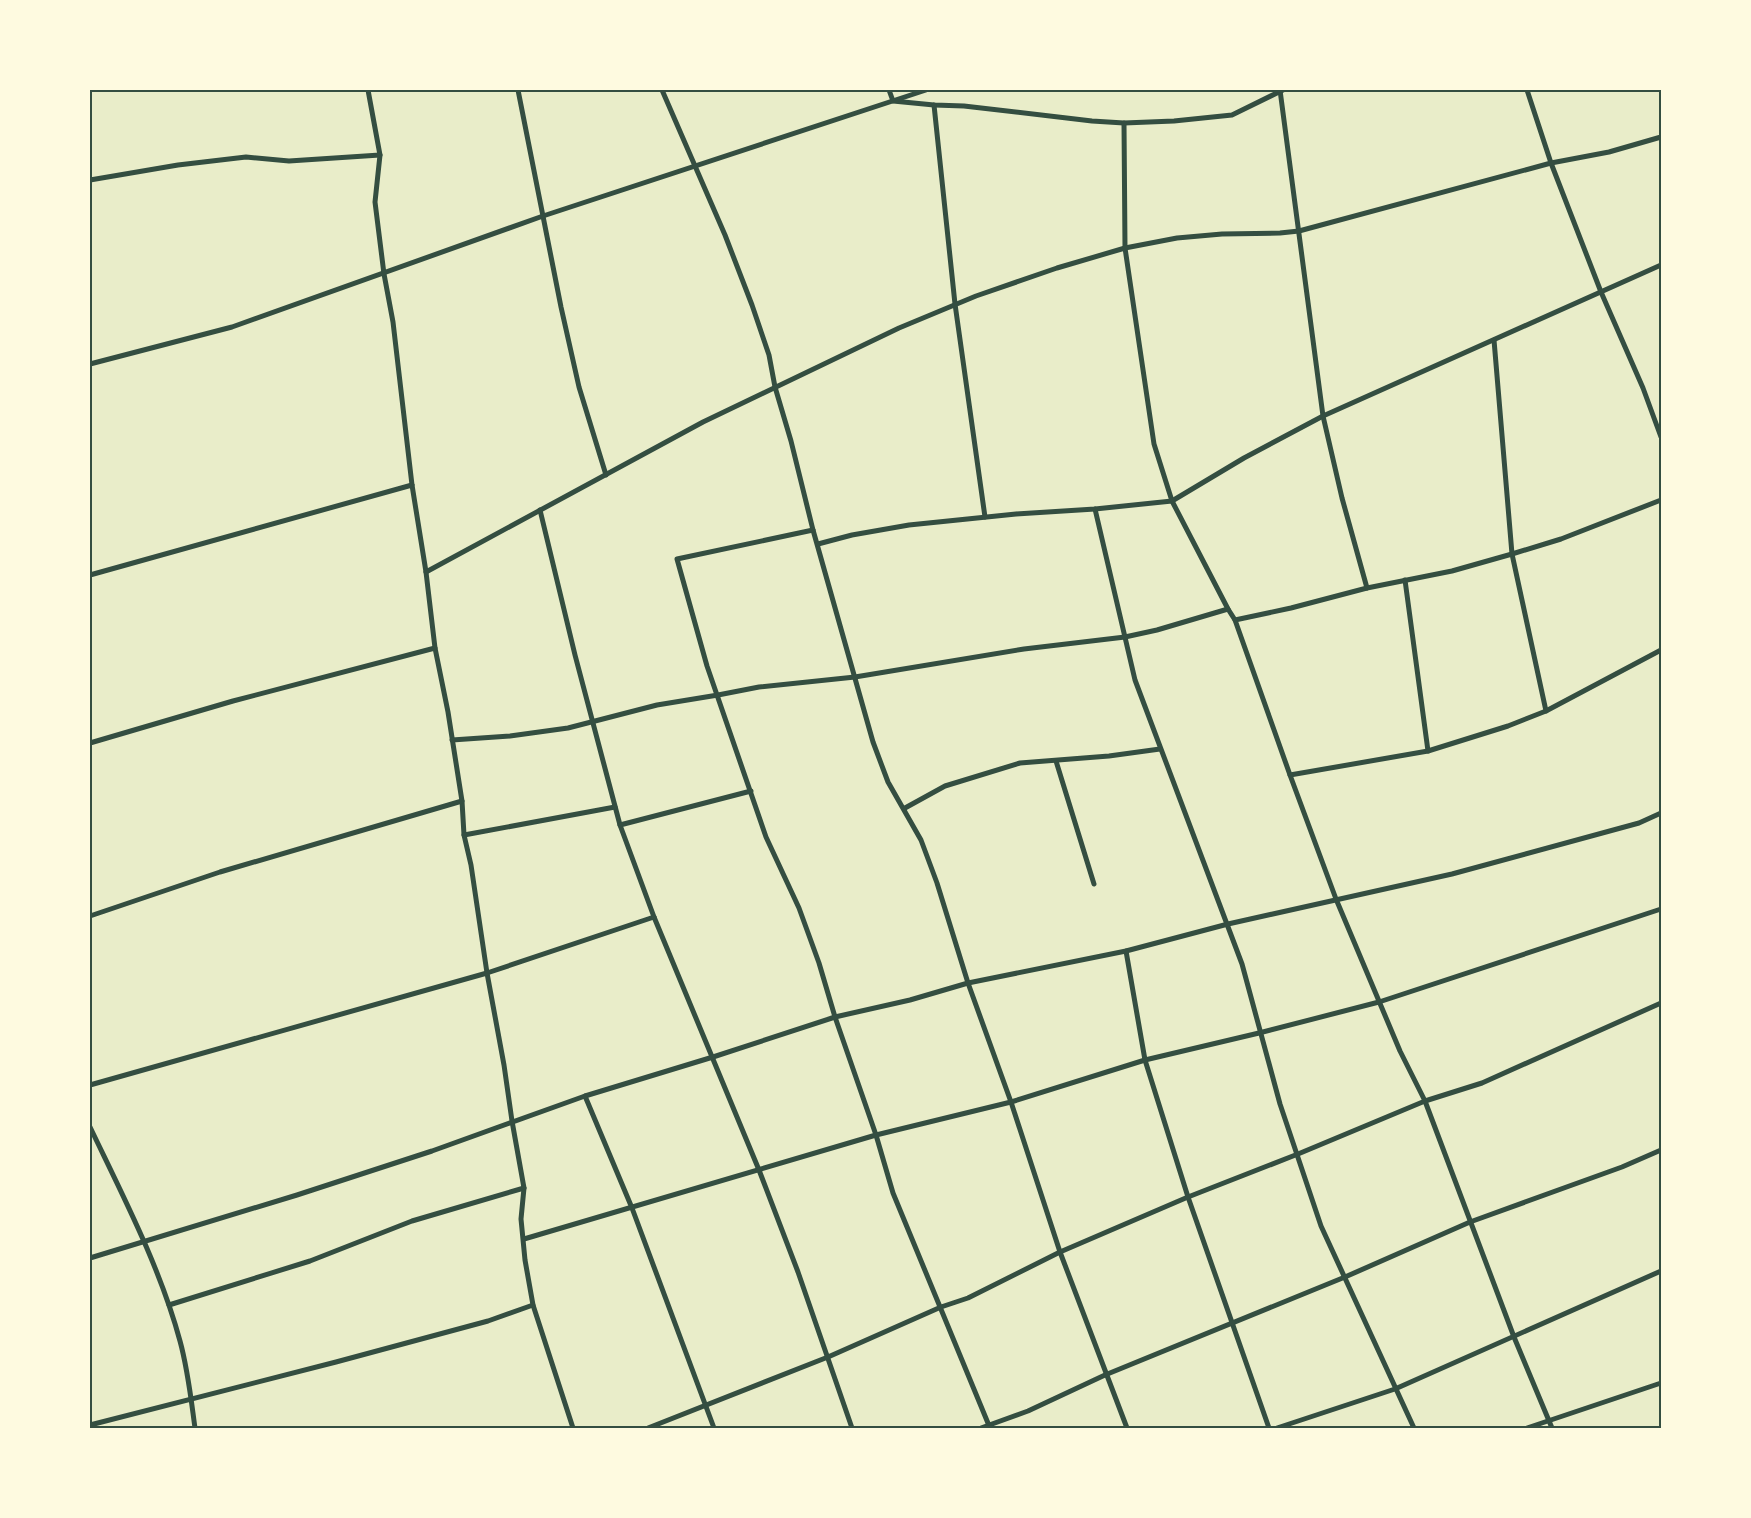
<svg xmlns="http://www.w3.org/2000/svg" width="1751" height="1518" viewBox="0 0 1751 1518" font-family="'Alegreya Sans',sans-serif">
<rect width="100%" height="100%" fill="#e9edc9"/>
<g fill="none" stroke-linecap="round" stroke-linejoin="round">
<!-- minor -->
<g stroke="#344e41" stroke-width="5">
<polyline points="368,90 380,155 375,202 384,274 393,322 412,485 426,572 435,648 448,712 462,801 464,835 471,865 487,973 504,1065 512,1121 524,1188 521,1219 525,1260 533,1305 573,1428"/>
<polyline points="518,90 561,307 579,387 606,475"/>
<polyline points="662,90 725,235 752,305 769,355 775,387 791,441 813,530 873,742 888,782 921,840 937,883 968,983 1011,1102 1060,1252 1127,1428"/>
<polyline points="889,90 893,101 934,105 964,106 1092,121 1124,123 1174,121 1232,115 1283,90"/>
<polyline points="1280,90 1323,416 1342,498 1367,588"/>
<polyline points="1527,90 1551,163 1601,292 1643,388 1661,437"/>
<polyline points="934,105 955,304 985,517"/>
<polyline points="1124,123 1125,248 1154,444 1172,501 1228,609 1235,620 1290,775 1336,899 1400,1051 1425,1101 1514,1337 1552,1428"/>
<polyline points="90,180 178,165 246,157 289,161 380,155"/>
<polyline points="1494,340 1512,554 1546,711"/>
<polyline points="90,364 232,327 543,216 926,90"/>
<polyline points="1095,509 1135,680 1242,964 1280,1104 1321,1226 1414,1428"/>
<polyline points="540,510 575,655 620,825 654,917 759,1170 798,1272 852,1428"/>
<polyline points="813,530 677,559 707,666 766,837 799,908 819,963 835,1017 876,1135 893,1193 990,1428"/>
<polyline points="818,544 852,535 909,525 1016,514 1095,509 1172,501 1244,458 1323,416 1661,265"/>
<polyline points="426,572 703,422 899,328 976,296 1057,268 1125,248 1177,238 1222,234 1280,233 1299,231 1551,163 1609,152 1661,137"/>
<polyline points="90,575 412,485"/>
<polyline points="1405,580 1428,751"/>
<polyline points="1235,620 1291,608 1367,588 1452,571 1512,554 1561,539 1661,500"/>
<polyline points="452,740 510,736 568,728 657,705 718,695 759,687 855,677 1024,649 1125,637 1157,630 1228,609"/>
<polyline points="90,743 233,701 435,648"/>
<polyline points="1056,761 1094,884"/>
<polyline points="1290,775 1428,751 1508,726 1546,711 1661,650"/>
<polyline points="905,808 945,786 1020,763 1109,756 1160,749"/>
<polyline points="620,825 751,791"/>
<polyline points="464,835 615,807"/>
<polyline points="90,916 220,872 462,801"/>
<polyline points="1126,951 1145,1060 1188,1197 1269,1428"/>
<polyline points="90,1085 487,973 654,917"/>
<polyline points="585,1096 632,1208 714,1428"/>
<path d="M90,1127C123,1196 160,1267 180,1341C188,1370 191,1399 195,1428"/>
<polyline points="524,1239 876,1135 1011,1102 1145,1060 1259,1033 1379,1002 1661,909"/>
<polyline points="90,1258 297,1195 432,1151 585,1096 713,1057 835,1017 910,1000 968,983 1126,951 1228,924 1452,874 1639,823 1661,813"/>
<polyline points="169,1305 310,1261 412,1221 524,1188"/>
<polyline points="90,1425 336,1362 488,1321 533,1305"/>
<polyline points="648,1428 828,1357 941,1307 968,1298 1060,1252 1188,1197 1298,1154 1425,1101 1482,1083 1661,1003"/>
<polyline points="981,1428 1028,1411 1105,1375 1345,1277 1470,1222 1622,1167 1661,1150"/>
<polyline points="1277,1428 1395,1389 1661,1271"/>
<polyline points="1527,1428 1661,1383"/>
</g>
</g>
<!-- border -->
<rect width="1751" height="1518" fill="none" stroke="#fefae0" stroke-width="182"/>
<rect x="91" y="91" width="1569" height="1336" fill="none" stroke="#344e41" stroke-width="2"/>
</svg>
